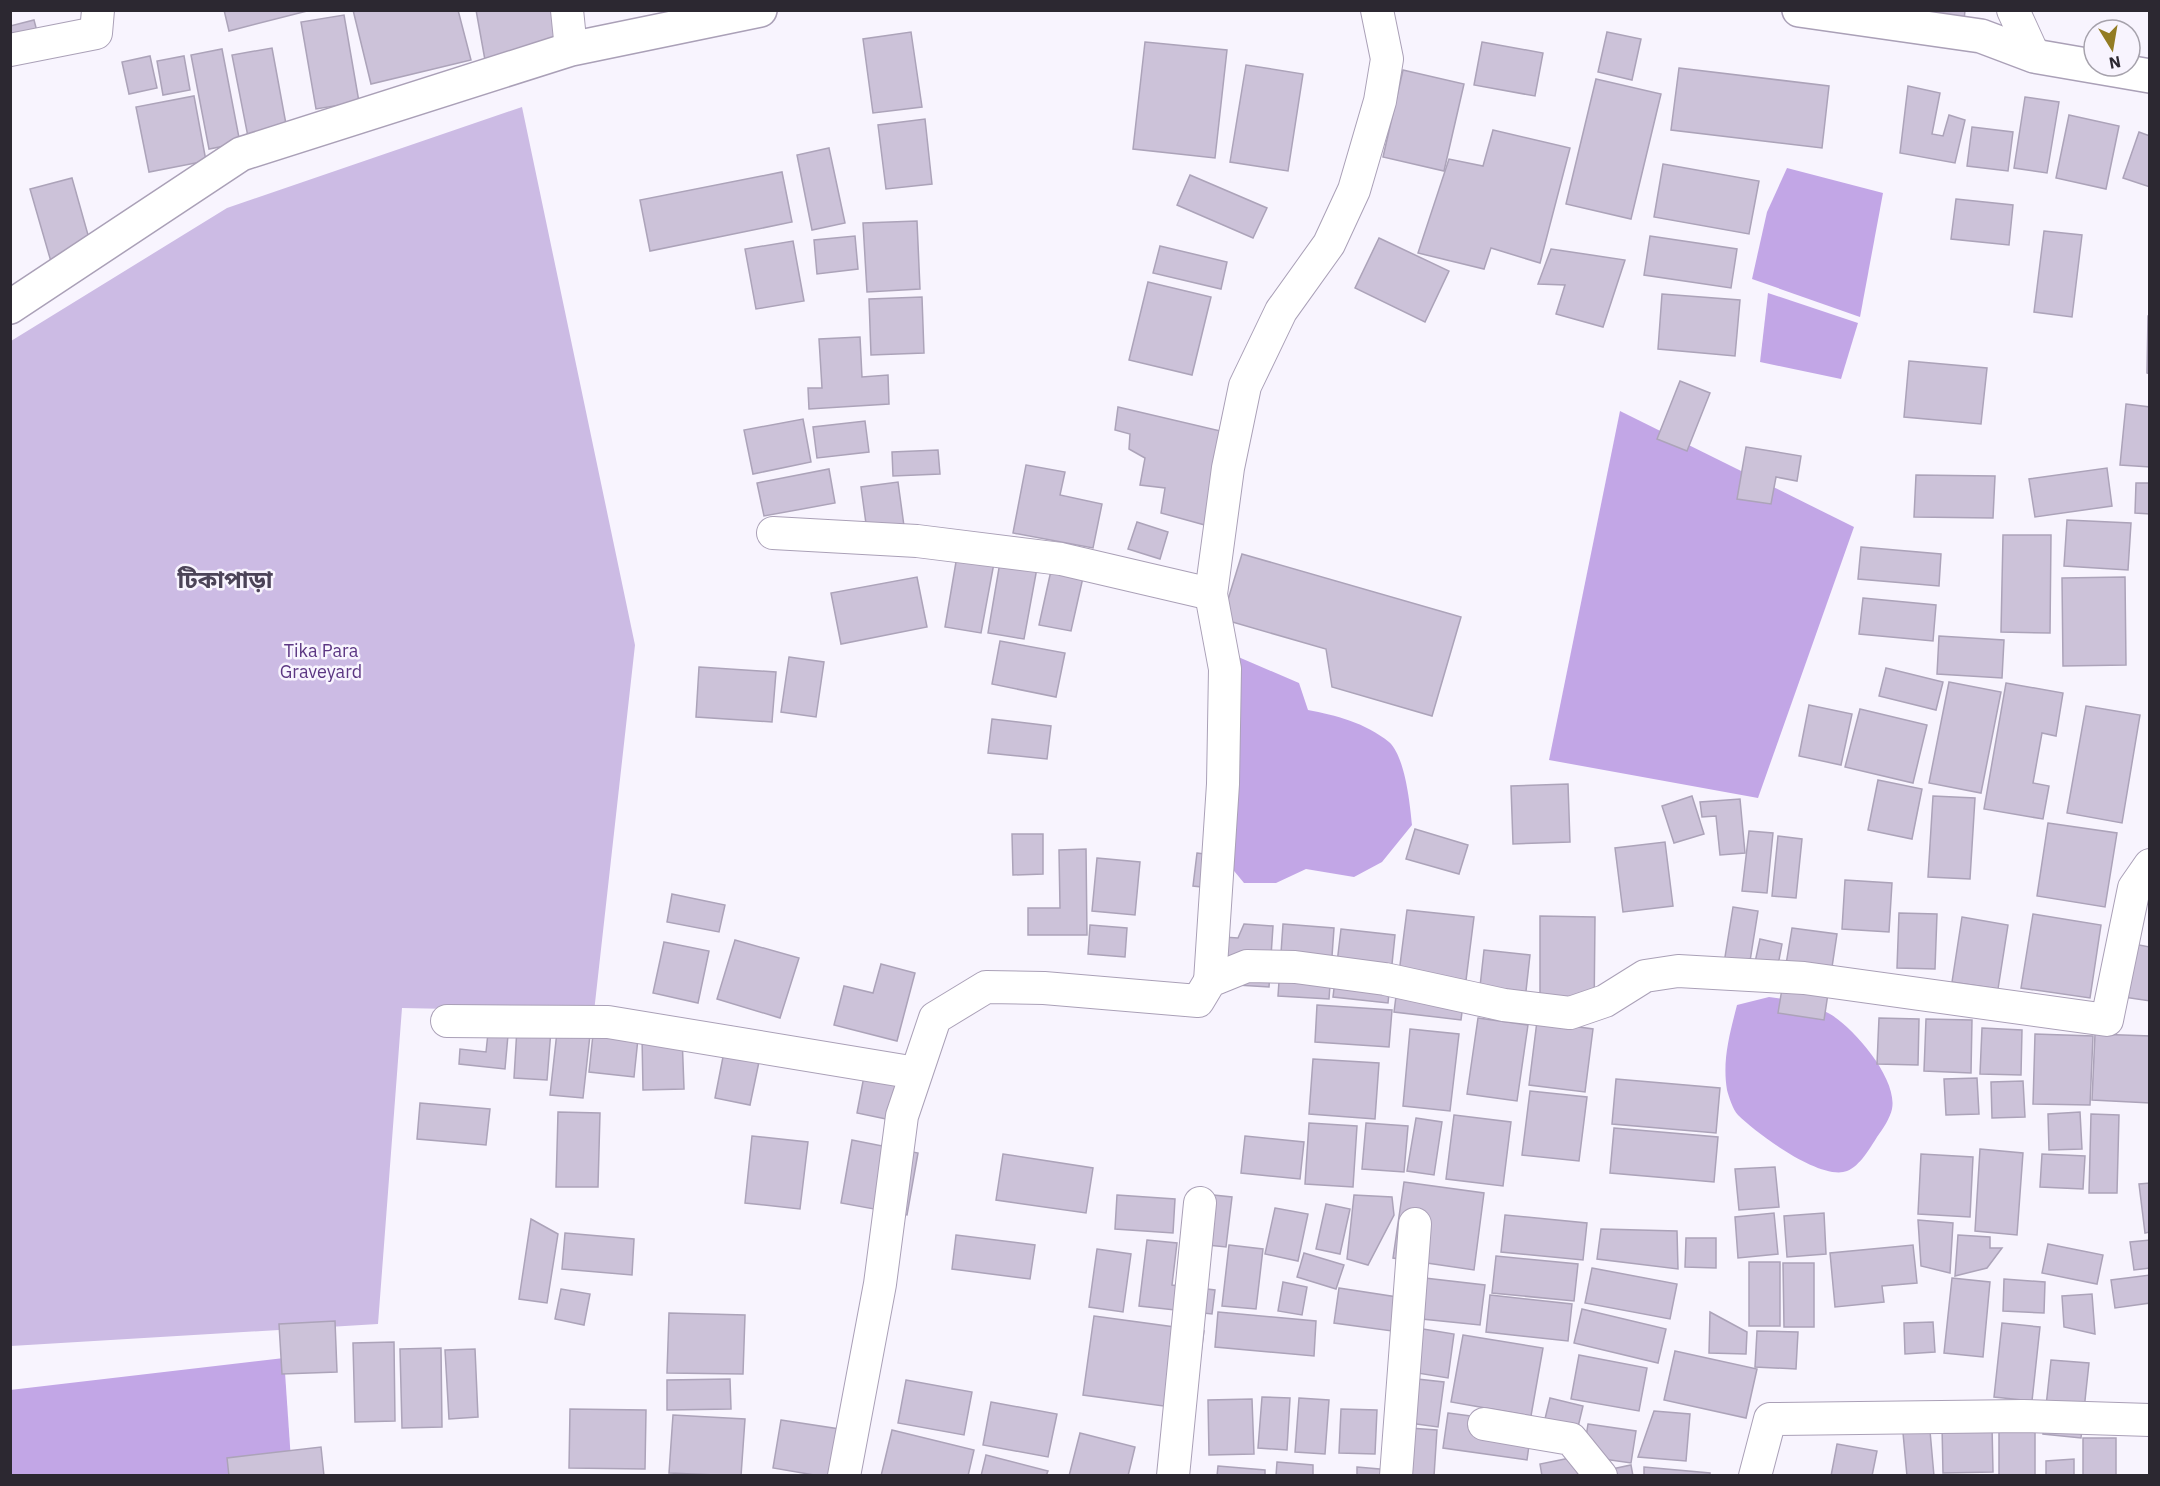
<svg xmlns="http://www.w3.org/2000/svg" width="2160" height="1486" viewBox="0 0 2160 1486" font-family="'IBM Plex Sans','Noto Sans Bengali',sans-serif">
<rect width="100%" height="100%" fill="#f8f4fe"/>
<!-- green -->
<polygon fill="#ccbbe4" points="522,107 635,645 594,1012 402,1008 378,1324 11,1346 11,341 227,208"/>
<!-- water -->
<g fill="#c2a6e6">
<polygon points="1787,168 1883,193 1860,317 1752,279 1767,212"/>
<polygon points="1768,293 1858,323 1841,379 1760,362"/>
<polygon points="1620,411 1854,527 1758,798 1549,760"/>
<path d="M1236,656L1299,683L1308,710C1335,715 1366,723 1389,742C1405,756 1410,804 1412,825L1382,862L1354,877L1306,869L1276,883H1244L1230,866Z"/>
<path d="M1769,997C1790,1000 1811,1003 1830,1014C1854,1028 1898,1079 1892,1109C1890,1118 1883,1129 1877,1137C1870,1148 1860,1166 1847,1171C1821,1181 1757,1134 1738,1115C1733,1110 1729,1097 1727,1090C1722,1060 1730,1033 1737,1005Z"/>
<polygon points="284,1358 292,1475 11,1475 10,1390"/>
</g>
<!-- building -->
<g fill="#ccc2d9" stroke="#aca3b9" stroke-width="1.5">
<polygon points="224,10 311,10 229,31"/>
<polygon points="353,10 458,10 471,60 371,84"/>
<polygon points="476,10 552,10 558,46 485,60"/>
<polygon points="1924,10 1965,10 1964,21 1923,17"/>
<polygon points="344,15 359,102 316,109 301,22"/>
<polygon points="34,20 44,58 10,66 10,26"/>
<polygon points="911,32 922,107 873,113 863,39"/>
<polygon points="1607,32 1641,39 1632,80 1598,72"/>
<polygon points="1145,42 1227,50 1215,158 1133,149"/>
<polygon points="1482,42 1543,53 1535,96 1474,85"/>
<polygon points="272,48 288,135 249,142 232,55"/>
<polygon points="222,49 240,143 209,149 191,55"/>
<polygon points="150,56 157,88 129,94 122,62"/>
<polygon points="184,56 190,90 163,95 157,61"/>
<polygon points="1246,65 1303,74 1288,171 1230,162"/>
<polygon points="1679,68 1829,86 1822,148 1671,130"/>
<polygon points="1403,70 1464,84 1444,171 1383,157"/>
<polygon points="1596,79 1661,94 1631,219 1566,204"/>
<polygon points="1908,86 1940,93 1932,134 1943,136 1949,115 1965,120 1955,163 1900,153"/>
<polygon points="194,96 206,161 149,172 136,107"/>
<polygon points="2025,97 2059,102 2047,173 2014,168"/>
<polygon points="2069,115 2119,126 2106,189 2056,178"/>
<polygon points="925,119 932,184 886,189 878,125"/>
<polygon points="1972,127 2013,132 2008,171 1967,166"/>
<polygon points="1493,130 1570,148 1540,263 1491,248 1484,269 1418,253 1449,159 1483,166"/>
<polygon points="2139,132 2150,136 2150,187 2123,178"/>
<polygon points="829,148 845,223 812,230 797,155"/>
<polygon points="1663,164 1759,181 1749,234 1654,217"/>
<polygon points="782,172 792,222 650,251 640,200"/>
<polygon points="1190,175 1267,208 1253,238 1177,205"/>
<polygon points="72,178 90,242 54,272 30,189"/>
<polygon points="1956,199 2013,205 2009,245 1951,239"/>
<polygon points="917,221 920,289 867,292 863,223"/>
<polygon points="2044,231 2082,235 2072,317 2034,312"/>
<polygon points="855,236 858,269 817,274 814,240"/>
<polygon points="1650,236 1737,249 1731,288 1644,275"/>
<polygon points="1379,238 1449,271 1425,322 1355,288"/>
<polygon points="793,241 804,301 756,309 745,249"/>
<polygon points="1160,246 1227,262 1221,289 1153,273"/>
<polygon points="1551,249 1625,260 1603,327 1556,314 1565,285 1538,284"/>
<polygon points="1148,282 1211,297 1192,375 1129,360"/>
<polygon points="1662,294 1740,300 1735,356 1658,349"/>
<polygon points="922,297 924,353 871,355 869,299"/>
<polygon points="2148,316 2150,316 2150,374 2147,373"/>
<polygon points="860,337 862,377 888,375 889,404 809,409 808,388 822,388 819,339"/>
<polygon points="1909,361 1987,368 1981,424 1904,417"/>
<polygon points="1680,381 1710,393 1687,451 1657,439"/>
<polygon points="2126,404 2150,407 2150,467 2120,465"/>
<polygon points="1118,407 1229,433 1212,527 1161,513 1165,488 1140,485 1145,458 1129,449 1130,434 1115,430"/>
<polygon points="803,419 811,462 753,474 744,430"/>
<polygon points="865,421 869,452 817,458 813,427"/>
<polygon points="1746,447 1801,456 1797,481 1776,477 1771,504 1737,499"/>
<polygon points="938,450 940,474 893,476 892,452"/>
<polygon points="1026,465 1065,472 1060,495 1102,504 1093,548 1013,533"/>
<polygon points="2107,468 2112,506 2035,517 2029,479"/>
<polygon points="829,469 835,503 764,516 757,483"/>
<polygon points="1916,475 1995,476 1993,518 1914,517"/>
<polygon points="898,482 904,526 867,531 861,487"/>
<polygon points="2136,483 2150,483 2150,514 2135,513"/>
<polygon points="2067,520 2131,523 2128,570 2064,566"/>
<polygon points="1137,522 1168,532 1160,559 1128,549"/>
<polygon points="2003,535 2051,535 2050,633 2001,632"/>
<polygon points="1861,547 1941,554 1939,586 1858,579"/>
<polygon points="1242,554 1461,617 1432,716 1332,687 1326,649 1222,619"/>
<polygon points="957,556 994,563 981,633 945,627"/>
<polygon points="1000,562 1037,568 1024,639 988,633"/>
<polygon points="1052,566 1084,573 1071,631 1039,625"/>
<polygon points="917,577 927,627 841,644 831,593"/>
<polygon points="2125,577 2126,665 2063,666 2062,578"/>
<polygon points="1863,598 1936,605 1933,641 1859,634"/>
<polygon points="1939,636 2004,640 2002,678 1937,674"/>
<polygon points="1000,641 1065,653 1056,697 992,684"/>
<polygon points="789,657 824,662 816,717 781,712"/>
<polygon points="699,667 776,672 772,722 696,717"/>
<polygon points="1886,668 1943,682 1936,710 1879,696"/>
<polygon points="1949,682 2001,692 1981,793 1929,783"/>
<polygon points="2006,683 2063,693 2056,736 2042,733 2033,783 2049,786 2043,819 1984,809"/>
<polygon points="1809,705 1852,714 1841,765 1799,756"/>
<polygon points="2086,706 2140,715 2122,823 2067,813"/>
<polygon points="1860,709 1927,725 1913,783 1845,767"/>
<polygon points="992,719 1051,726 1047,759 988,753"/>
<polygon points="1878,780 1922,789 1912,839 1868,830"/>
<polygon points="1568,784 1570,842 1513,844 1511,786"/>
<polygon points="1692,796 1704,834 1674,843 1662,806"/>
<polygon points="1933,796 1975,798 1970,879 1928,877"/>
<polygon points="1740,799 1745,853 1720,855 1716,816 1702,817 1700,802"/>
<polygon points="2048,823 2117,833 2105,907 2037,896"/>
<polygon points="1415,829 1468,845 1459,874 1406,859"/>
<polygon points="1749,831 1773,833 1767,893 1742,891"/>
<polygon points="1012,834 1043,834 1043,874 1013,875"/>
<polygon points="1778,836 1802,839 1796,898 1772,896"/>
<polygon points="1665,842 1673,906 1623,912 1615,848"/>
<polygon points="1086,849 1087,935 1028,935 1028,908 1060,908 1059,850"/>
<polygon points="1197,853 1234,858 1229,890 1193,886"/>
<polygon points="1097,858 1140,862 1135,915 1092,911"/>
<polygon points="1845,880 1892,883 1889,932 1842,929"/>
<polygon points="672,894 725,905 719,932 667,922"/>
<polygon points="1733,907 1758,911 1746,986 1721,982"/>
<polygon points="1407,910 1474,917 1461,1020 1394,1012"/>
<polygon points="1899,913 1937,914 1935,969 1897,968"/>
<polygon points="2033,914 2101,925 2090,998 2021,988"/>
<polygon points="1540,916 1595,917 1594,1018 1540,1018"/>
<polygon points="1962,917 2008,925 1998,989 1952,982"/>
<polygon points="1244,924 1273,926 1269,987 1205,983 1208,936 1238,938"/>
<polygon points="1283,924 1334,928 1329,999 1278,996"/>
<polygon points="1090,925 1127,928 1125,957 1088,954"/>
<polygon points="1792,928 1837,934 1824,1020 1778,1013"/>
<polygon points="1341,929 1395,935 1388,1003 1333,997"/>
<polygon points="1760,939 1782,944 1774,986 1751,981"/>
<polygon points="735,940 799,958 780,1018 717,999"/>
<polygon points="2113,940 2150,947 2150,1001 2104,994"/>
<polygon points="664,942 709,951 698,1003 653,993"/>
<polygon points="1484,950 1530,955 1523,1018 1477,1014"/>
<polygon points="881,964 915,973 897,1041 834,1025 844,986 873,993"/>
<polygon points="1317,1005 1392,1010 1389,1047 1315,1042"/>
<polygon points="1478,1018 1528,1025 1517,1101 1467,1094"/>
<polygon points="1879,1018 1919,1019 1918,1065 1877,1064"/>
<polygon points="1926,1019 1972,1020 1971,1073 1924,1071"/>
<polygon points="1537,1021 1593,1029 1585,1092 1529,1085"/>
<polygon points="558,1023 591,1026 583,1098 550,1095"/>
<polygon points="594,1025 639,1029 634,1077 589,1072"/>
<polygon points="729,1026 765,1033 750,1105 715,1098"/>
<polygon points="517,1028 551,1030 547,1080 514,1078"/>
<polygon points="1982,1028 2022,1030 2021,1075 1980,1074"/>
<polygon points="1410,1029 1459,1034 1450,1111 1403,1106"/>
<polygon points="488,1033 508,1035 505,1069 459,1064 460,1049 486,1052"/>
<polygon points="2035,1034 2093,1036 2090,1105 2033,1104"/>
<polygon points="2095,1034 2150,1036 2150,1103 2092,1100"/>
<polygon points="682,1035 684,1089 643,1090 642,1036"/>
<polygon points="1313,1059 1379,1063 1375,1119 1309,1114"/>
<polygon points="865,1071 923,1082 915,1125 857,1113"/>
<polygon points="1977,1078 1979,1114 1946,1115 1944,1079"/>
<polygon points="1616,1079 1720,1088 1716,1133 1612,1124"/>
<polygon points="2023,1081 2025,1117 1992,1118 1991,1082"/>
<polygon points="1530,1091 1587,1097 1579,1161 1522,1155"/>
<polygon points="420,1103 490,1109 486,1145 417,1139"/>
<polygon points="558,1112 600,1113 598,1187 556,1187"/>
<polygon points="2080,1112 2082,1149 2049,1150 2048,1114"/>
<polygon points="2091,1114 2119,1115 2117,1193 2089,1193"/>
<polygon points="1454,1115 1511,1122 1503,1186 1446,1179"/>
<polygon points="1416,1118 1442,1122 1434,1175 1407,1171"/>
<polygon points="1309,1123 1357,1126 1353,1187 1305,1184"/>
<polygon points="1366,1123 1408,1126 1404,1172 1362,1169"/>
<polygon points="1614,1128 1718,1137 1714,1182 1610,1173"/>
<polygon points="752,1136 808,1142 800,1209 745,1203"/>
<polygon points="1245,1136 1304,1142 1300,1179 1241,1173"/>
<polygon points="852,1140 918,1153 907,1215 841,1203"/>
<polygon points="1980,1149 2023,1153 2017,1235 1975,1231"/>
<polygon points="1003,1154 1093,1168 1086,1213 996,1200"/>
<polygon points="1921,1154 1973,1157 1970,1217 1918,1214"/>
<polygon points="2042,1154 2085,1156 2083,1189 2040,1187"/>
<polygon points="1775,1167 1779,1207 1739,1210 1735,1169"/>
<polygon points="1404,1182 1484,1193 1474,1270 1393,1258"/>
<polygon points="2150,1183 2150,1232 2145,1233 2139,1184"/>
<polygon points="1204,1194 1232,1197 1226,1247 1198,1244"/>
<polygon points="1117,1195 1175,1199 1173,1233 1115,1229"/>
<polygon points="1354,1195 1392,1197 1394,1215 1368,1265 1347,1259"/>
<polygon points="1326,1204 1350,1209 1340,1254 1316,1249"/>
<polygon points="1275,1208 1308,1214 1298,1261 1265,1254"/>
<polygon points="1774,1213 1778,1254 1738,1258 1735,1217"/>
<polygon points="1824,1213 1826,1254 1787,1257 1784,1216"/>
<polygon points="1505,1215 1587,1223 1583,1260 1501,1252"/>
<polygon points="531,1219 558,1234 547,1303 519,1299"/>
<polygon points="1918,1220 1953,1223 1950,1273 1921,1266"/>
<polygon points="1601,1229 1677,1231 1678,1269 1597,1259"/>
<polygon points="565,1233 634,1239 632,1275 562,1269"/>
<polygon points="956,1235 1035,1245 1030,1279 952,1269"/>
<polygon points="1958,1235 1990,1237 1990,1248 2002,1248 1987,1268 1955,1276"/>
<polygon points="1686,1238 1716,1238 1716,1268 1685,1267"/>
<polygon points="1147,1240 1177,1243 1172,1285 1215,1290 1212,1314 1139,1306"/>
<polygon points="2150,1240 2150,1268 2134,1270 2130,1242"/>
<polygon points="2048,1244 2103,1255 2097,1284 2042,1273"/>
<polygon points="1229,1245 1263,1249 1256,1309 1222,1306"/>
<polygon points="1913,1245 1917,1283 1882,1286 1884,1302 1835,1307 1830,1253"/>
<polygon points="1097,1249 1131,1254 1123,1312 1089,1307"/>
<polygon points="1304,1253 1344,1265 1336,1289 1297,1277"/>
<polygon points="1496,1256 1578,1264 1574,1301 1492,1293"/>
<rect x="1749" y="1262" width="31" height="64"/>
<polygon points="1783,1263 1814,1263 1814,1327 1784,1327"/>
<polygon points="1592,1268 1677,1284 1670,1319 1585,1303"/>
<polygon points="2150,1275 2150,1303 2115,1308 2111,1280"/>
<polygon points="1416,1277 1485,1285 1480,1325 1412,1318"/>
<polygon points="1952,1278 1990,1282 1983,1357 1944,1353"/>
<polygon points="2004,1279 2045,1282 2044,1313 2003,1311"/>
<polygon points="1283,1282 1307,1287 1302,1315 1278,1311"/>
<polygon points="1339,1288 1397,1297 1392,1331 1334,1323"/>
<polygon points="561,1289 590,1294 584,1325 555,1319"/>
<polygon points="2092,1294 2095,1334 2064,1327 2062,1296"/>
<polygon points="1490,1295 1572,1304 1568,1341 1486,1332"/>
<polygon points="1582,1309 1666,1329 1658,1363 1574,1343"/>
<polygon points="1218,1312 1316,1321 1314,1356 1215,1347"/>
<polygon points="1710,1312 1747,1332 1746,1354 1709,1353"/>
<polygon points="669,1313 745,1315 743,1374 667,1373"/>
<polygon points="1094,1316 1204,1331 1193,1410 1083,1395"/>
<polygon points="335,1321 337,1372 282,1374 279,1324"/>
<polygon points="1933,1322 1935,1352 1905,1354 1904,1323"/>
<polygon points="2002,1323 2040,1327 2032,1401 1994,1397"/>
<polygon points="1417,1328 1454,1334 1448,1378 1411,1372"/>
<polygon points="1757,1331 1798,1332 1796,1369 1755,1367"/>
<polygon points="1463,1335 1543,1348 1531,1416 1451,1402"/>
<polygon points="394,1342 395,1421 355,1422 353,1343"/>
<polygon points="441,1348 442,1427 402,1428 400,1349"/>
<polygon points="475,1349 478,1417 449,1419 445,1350"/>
<polygon points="1675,1351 1757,1369 1746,1418 1664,1400"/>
<polygon points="1579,1355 1647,1368 1639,1411 1571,1399"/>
<polygon points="2051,1360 2089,1363 2081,1438 2043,1434"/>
<polygon points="1408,1378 1444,1382 1438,1427 1402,1422"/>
<polygon points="730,1379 731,1409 667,1410 667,1380"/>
<polygon points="906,1380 972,1392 964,1435 898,1423"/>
<polygon points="1262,1397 1290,1398 1287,1450 1258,1448"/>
<polygon points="1299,1398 1329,1400 1325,1454 1295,1452"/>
<polygon points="1550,1398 1583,1406 1572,1452 1539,1444"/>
<polygon points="1252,1399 1254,1454 1209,1455 1208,1400"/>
<polygon points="991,1402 1057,1414 1048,1457 983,1445"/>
<polygon points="570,1409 646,1410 645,1469 569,1468"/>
<polygon points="1341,1409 1377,1410 1375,1454 1339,1453"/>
<polygon points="1654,1411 1690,1414 1686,1461 1638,1457"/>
<polygon points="1448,1413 1532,1424 1527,1460 1443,1448"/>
<polygon points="673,1415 745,1419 741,1476 669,1473"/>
<polygon points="781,1420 846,1430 839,1476 820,1476 773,1468"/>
<polygon points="1588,1424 1636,1431 1631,1463 1583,1456"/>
<polygon points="1992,1425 1993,1472 1943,1473 1942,1426"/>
<polygon points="1395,1427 1437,1430 1434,1476 1392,1476"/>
<polygon points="892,1430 974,1450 968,1476 881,1476"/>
<polygon points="1930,1431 1934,1476 1907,1476 1903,1433"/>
<rect x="1999" y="1431" width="36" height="44"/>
<polygon points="1080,1433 1135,1447 1128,1476 1069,1476"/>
<rect x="2083" y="1438" width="33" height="38"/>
<polygon points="1837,1444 1877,1451 1872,1476 1831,1476"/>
<polygon points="321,1447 324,1476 229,1476 227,1458"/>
<polygon points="986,1455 1048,1471 1046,1476 981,1476"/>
<polygon points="1575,1457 1578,1476 1542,1476 1540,1464"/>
<polygon points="2074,1459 2074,1476 2046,1476 2046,1461"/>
<polygon points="1277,1462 1313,1465 1313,1476 1276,1476"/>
<polygon points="1631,1465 1633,1476 1588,1476 1588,1474"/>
<polygon points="1218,1466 1265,1470 1265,1476 1217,1476"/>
<polygon points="1357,1467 1391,1470 1391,1476 1357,1476"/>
<polygon points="1644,1467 1710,1473 1710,1476 1644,1476"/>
</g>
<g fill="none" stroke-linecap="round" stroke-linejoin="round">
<!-- minor casing -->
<g stroke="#aaa0b7" stroke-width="34">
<g id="minor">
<polyline points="567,10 571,49"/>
<polyline points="2013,10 2034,56"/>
<polyline points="10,50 96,33 98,10"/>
<polyline points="773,533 917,541 1061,559 1211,594"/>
<polyline points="1210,981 1223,784 1225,669 1211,594 1228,468 1245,386 1281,311 1329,244 1354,190 1380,101 1387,59 1377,10"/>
<polyline points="447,1021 608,1022 916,1073"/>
<polyline points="1484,1424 1571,1439 1601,1476"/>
<polyline points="844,1476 880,1284 902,1116 935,1018 986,987 1044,988 1198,1001 1210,981 1247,966 1295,967 1385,979 1504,1005 1570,1013 1605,1001 1645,976 1678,971 1804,978 2107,1020 2134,888 2150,865"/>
<polyline points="1173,1476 1200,1203"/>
<polyline points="1396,1476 1415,1224"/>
<polyline points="1755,1476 1770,1419 2023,1416 2150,1420"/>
</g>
</g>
<!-- secondary casing -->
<g stroke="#aaa0b7" stroke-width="36">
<g id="secondary">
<polyline points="1799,10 1981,36 2034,56 2150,76"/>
<polyline points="10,307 241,154 571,49 760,10"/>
</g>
</g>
<!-- minor -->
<use href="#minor" stroke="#fff" stroke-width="32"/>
<!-- secondary -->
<use href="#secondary" stroke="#fff" stroke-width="33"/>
</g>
<g text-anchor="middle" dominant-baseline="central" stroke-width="5" stroke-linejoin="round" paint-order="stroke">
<!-- park labels -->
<g font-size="18" fill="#5b3682" stroke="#f8f4fe">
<text x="321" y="650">Tika Para<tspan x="321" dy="21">Graveyard</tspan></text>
</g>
<!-- district labels -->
<g font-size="24" font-weight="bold" fill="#4c4458" stroke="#f8f4fe">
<text x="225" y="579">টিকাপাড়া</text>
</g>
</g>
<!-- border -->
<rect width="2160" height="1486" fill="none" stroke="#2c2831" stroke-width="24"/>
<!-- north arrow -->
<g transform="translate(2112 48) rotate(169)"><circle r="28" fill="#f8f4fe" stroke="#a6a2ac" stroke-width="1.5"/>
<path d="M0-4.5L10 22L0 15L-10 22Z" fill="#937c23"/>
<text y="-9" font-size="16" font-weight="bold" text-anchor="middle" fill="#2c2831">N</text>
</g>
</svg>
